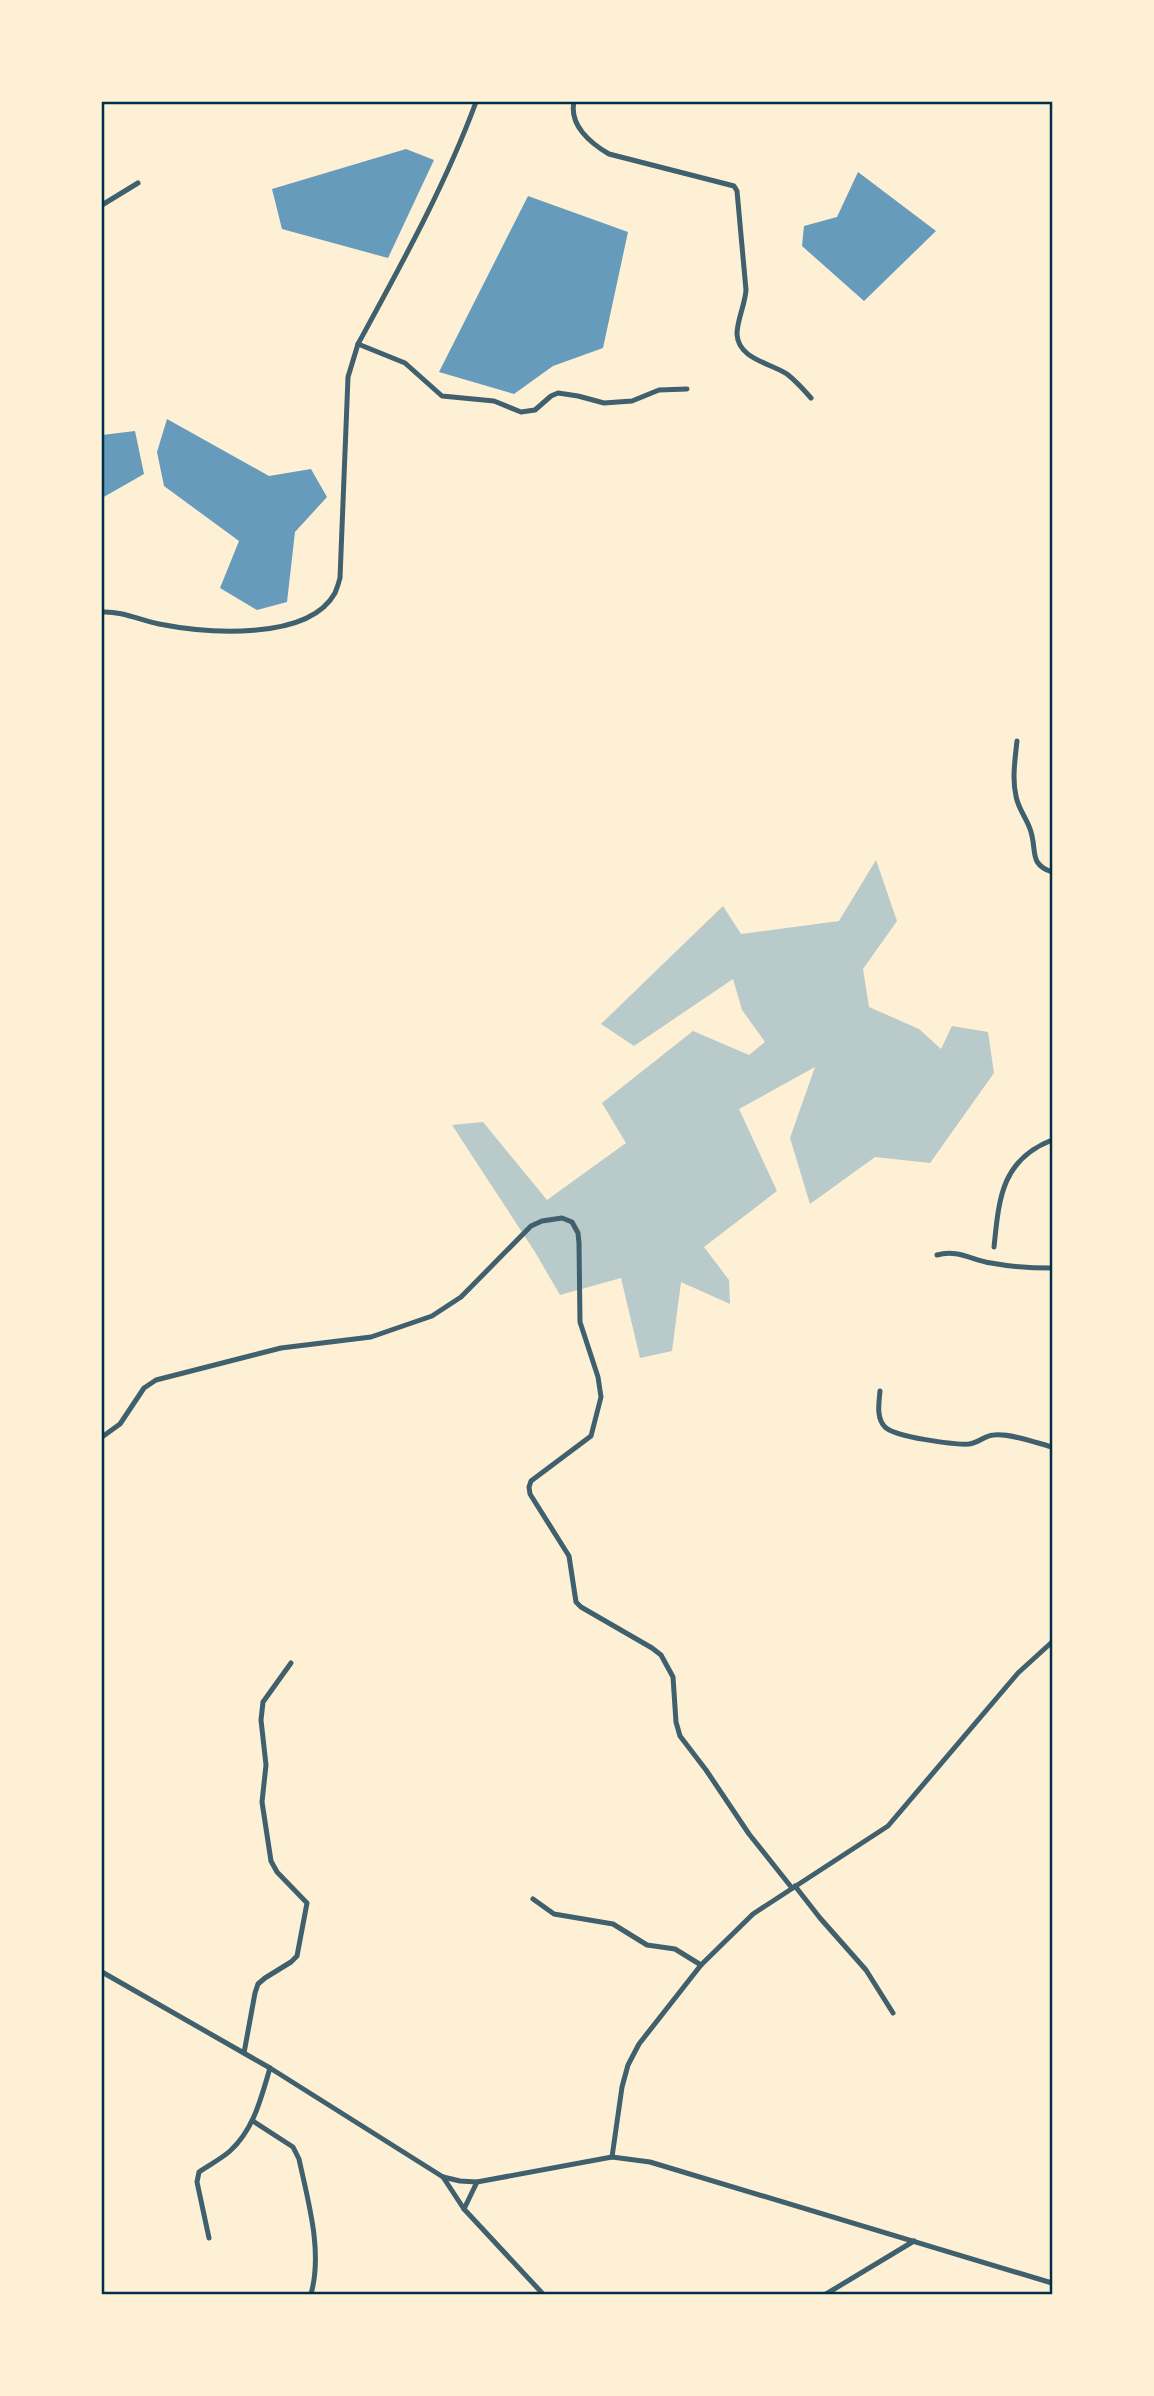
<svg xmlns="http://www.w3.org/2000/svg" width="1154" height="2396" viewBox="0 0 1154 2396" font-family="Literata,serif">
<rect width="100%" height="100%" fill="#fdf0d5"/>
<!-- green -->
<polygon fill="#b9caca" points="876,860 897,921 863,969 869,1007 919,1029 941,1049 952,1026 988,1032 994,1073 930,1163 875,1157 810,1204 790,1138 815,1067 739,1109 777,1191 704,1247 729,1280 730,1304 681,1282 672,1351 640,1358 621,1278 560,1295 535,1252 452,1125 483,1122 547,1200 626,1143 602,1103 693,1031 749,1055 765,1042 742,1010 733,979 634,1046 601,1024 723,906 741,934 839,921"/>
<!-- water -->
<g fill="#669bbc">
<polygon points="406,149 434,160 388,258 282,229 272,189"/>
<polygon points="858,172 936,231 864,301 802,246 804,226 837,217"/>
<polygon points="528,196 628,232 603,348 553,366 514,394 439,372"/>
<polygon points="167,419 269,476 311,469 327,497 295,532 287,602 257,610 220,588 239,541 164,486 157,452"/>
<polygon points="135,431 144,474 102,498 102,435"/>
</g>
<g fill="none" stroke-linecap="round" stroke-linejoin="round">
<!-- minor -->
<g stroke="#3f606c" stroke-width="5">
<path d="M574,102C569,125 590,143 609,154L734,186L737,191L746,290C745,305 737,320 737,334C738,359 770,363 787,374C796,381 804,390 811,398"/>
<polyline points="102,205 138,183"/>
<polyline points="358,344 405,363 442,396 494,401 521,412 535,410 551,396 558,393 578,396 604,403 632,401 659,390 687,389"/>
<path d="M102,612C121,611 140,620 159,624C205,633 308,642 335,593C337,588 339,582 340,578L348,377L358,344C401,265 445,186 476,102"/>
<path d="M1017,741C1015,759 1012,779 1016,796C1018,809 1028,820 1031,832C1037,852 1029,864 1052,872"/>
<path d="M994,1247C999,1199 1001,1160 1052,1140"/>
<path d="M937,1255C957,1249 972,1260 991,1263C1012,1267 1031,1268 1052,1268"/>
<path d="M880,1391C879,1403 876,1418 885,1427C894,1437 956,1445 969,1444C979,1443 985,1435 994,1435C1010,1433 1037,1443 1052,1447"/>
<polyline points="102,1437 120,1424 144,1388 156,1380 281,1348 371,1337 432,1316 461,1297 531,1226 542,1221 562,1218 572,1222 578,1233 579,1243 580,1322 598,1377 601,1397 591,1436 531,1481 529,1487 530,1494 569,1556 576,1602 581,1607 652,1648 661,1655 673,1677 676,1722 680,1736 706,1770 749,1834 792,1888"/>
<polyline points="795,1886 820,1918 866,1970 893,2013"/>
<polyline points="533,1899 554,1914 613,1924 647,1945 675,1949 701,1965"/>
<polyline points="102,1972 270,2068 443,2177 460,2181 477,2182 612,2157 650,2162 1052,2283"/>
<polyline points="244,2053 255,1993 258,1984 265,1978 291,1962 297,1956 307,1903 277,1872 271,1861 262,1802 266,1765 261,1720 263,1702 291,1663"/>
<path d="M253,2121L293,2147L299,2159C308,2201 323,2251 311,2294"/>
<polyline points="612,2157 622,2087 628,2065 639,2044 701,1965 753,1914 888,1826 1018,1673 1052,1642"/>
<polyline points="443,2177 464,2209 543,2294"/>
<polyline points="464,2209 477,2182"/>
<path d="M209,2238L197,2182L199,2172C209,2165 221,2159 230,2151C254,2129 261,2098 270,2068"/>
<polyline points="826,2294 914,2241"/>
</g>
</g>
<!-- border -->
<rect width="1154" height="2396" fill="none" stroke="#fdf0d5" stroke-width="206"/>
<rect x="103" y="103" width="948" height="2190" fill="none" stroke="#003049" stroke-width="2.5"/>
</svg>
